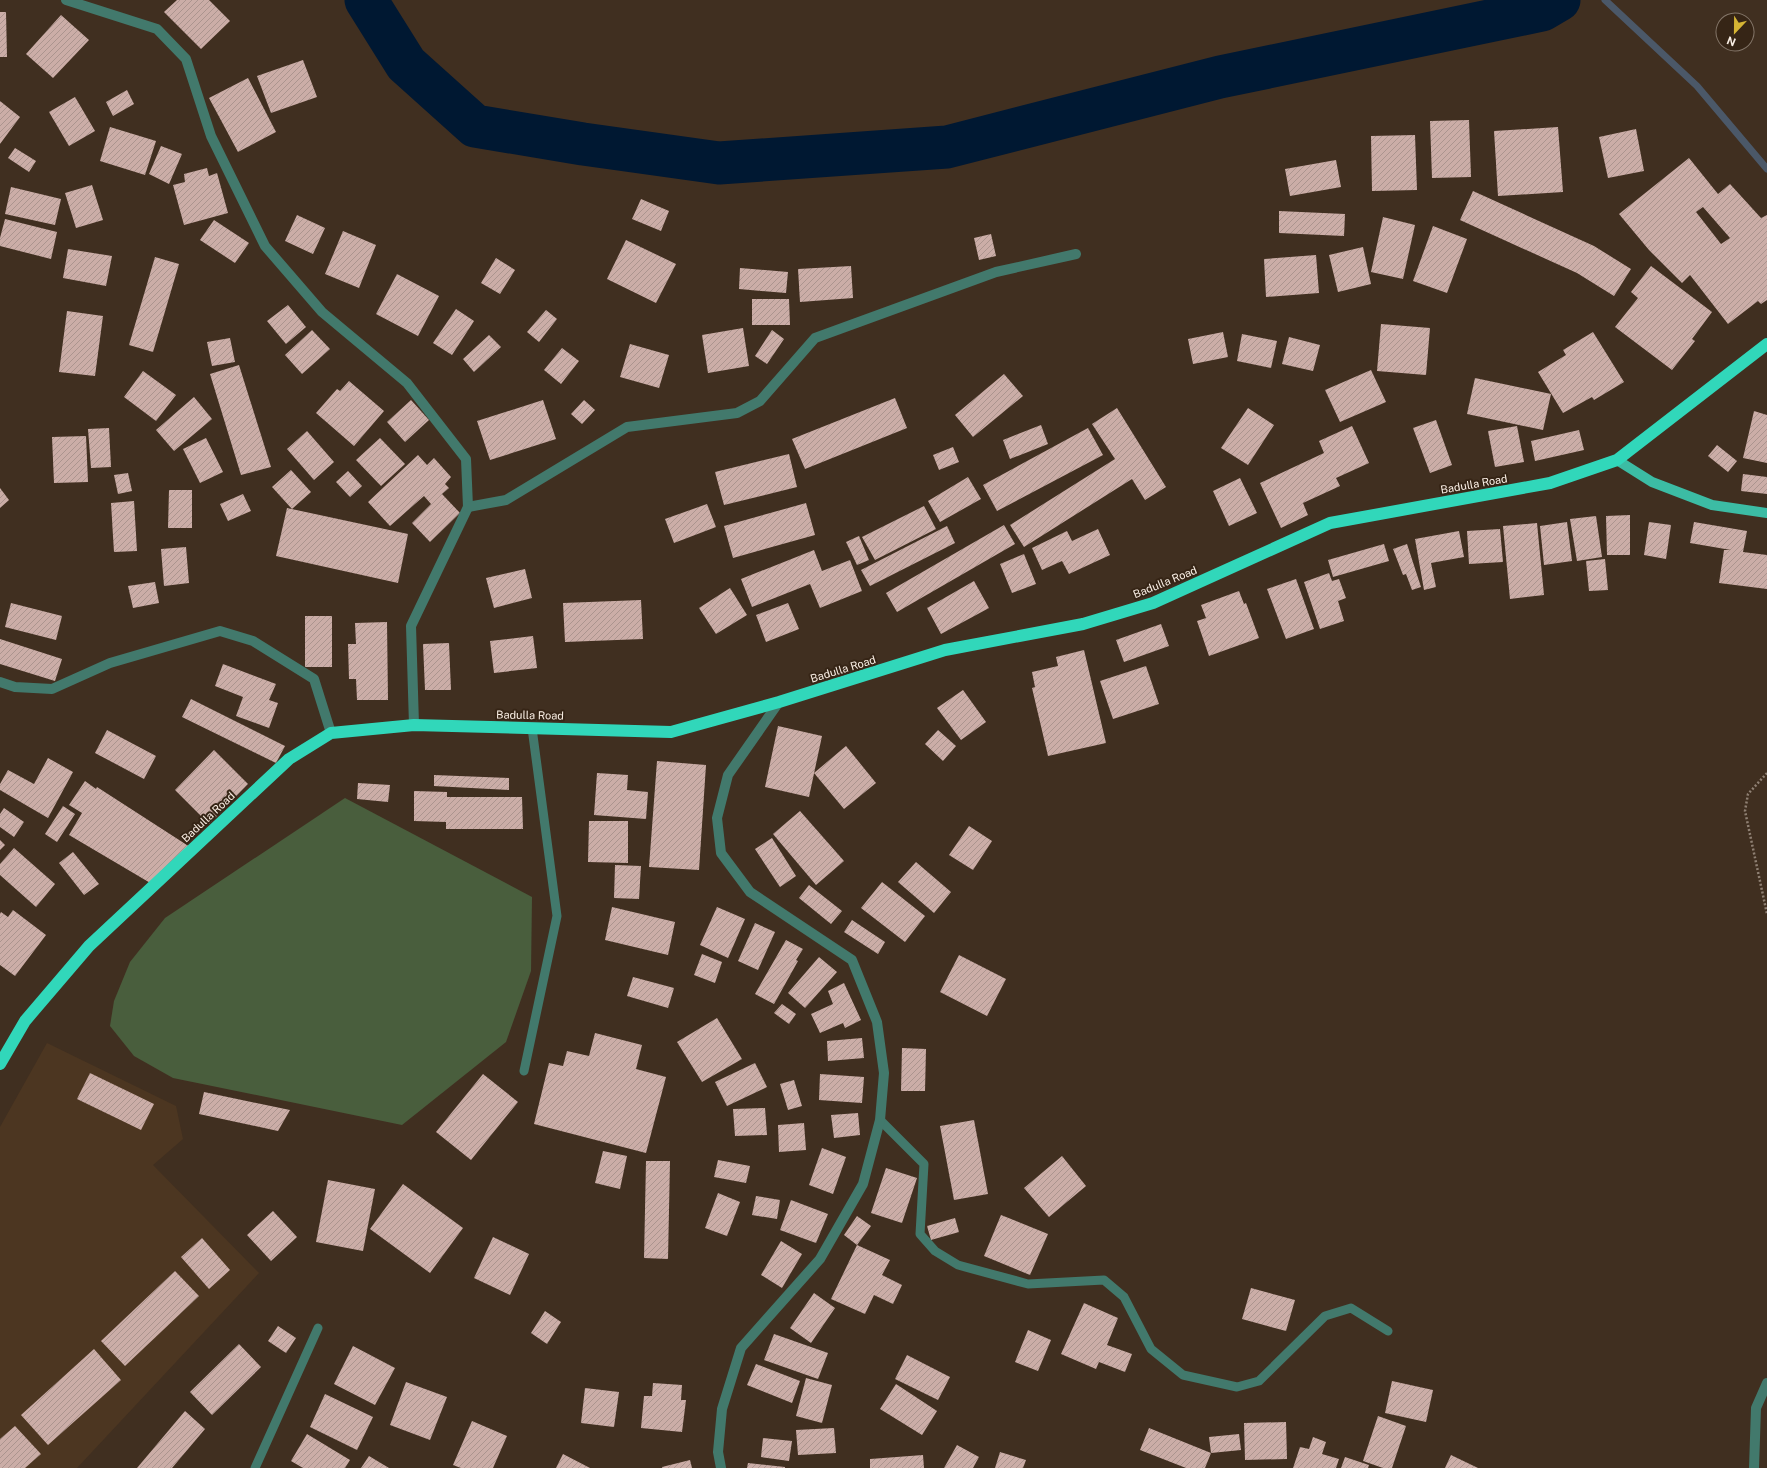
<svg xmlns="http://www.w3.org/2000/svg" width="1767" height="1468" viewBox="0 0 1767 1468" font-family="'Public Sans',sans-serif">
<defs>
<pattern id="building-hatch" width="6" height="6" patternUnits="userSpaceOnUse"><rect width="6" height="6" fill="#cbada7"/><path d="M-1 1l2-2M0 6l6-6M5 7l2-2" fill="none" stroke="#ab948e"/></pattern>
</defs>
<rect width="100%" height="100%" fill="#402f20"/>
<!-- built -->
<polygon fill="#4c3621" points="47,1043 176,1106 183,1139 153,1165 259,1273 77,1468 0,1468 0,1127"/>
<!-- pitch -->
<polygon fill="#495e3d" points="345,798 532,897 531,971 506,1042 402,1125 173,1078 134,1056 110,1026 114,1001 130,962 165,918"/>
<g fill="none" stroke-linecap="round" stroke-linejoin="round">
<!-- stream -->
<polyline stroke="#4b5868" stroke-width="7" points="1605,0 1697,86 1767,169"/>
<!-- river -->
<polyline stroke="#001832" stroke-width="43" points="366,0 406,64 475,126 583,144 719,163 947,147 1220,77 1542,10 1559,0"/>
</g>
<!-- building -->
<g fill="url(#building-hatch)" fill-rule="evenodd">
<polygon points="177,0 209,0 230,21 201,49 164,12"/>
<polygon points="0,12 6,12 7,57 0,57"/>
<polygon points="61,15 89,40 53,78 26,54"/>
<polygon points="303,60 317,97 271,113 257,76"/>
<polygon points="248,78 276,132 238,152 209,98"/>
<polygon points="127,90 134,104 113,116 106,102"/>
<polygon points="75,97 95,131 69,146 49,112"/>
<polygon points="0,101 20,117 0,144"/>
<polygon points="1469,120 1471,177 1432,178 1430,121"/>
<polygon points="110,127 156,141 145,175 100,161"/>
<polygon points="1558,127 1563,192 1498,196 1494,131"/>
<polygon points="1636,129 1644,171 1608,178 1599,137"/>
<polygon points="1415,135 1417,190 1372,191 1371,136"/>
<polygon points="161,146 182,154 169,184 149,174"/>
<polygon points="15,148 36,161 29,172 8,158"/>
<path d="M1689,158L1718,194L1730,184L1761,218L1767,215V300L1761,304L1758,301L1728,324L1690,275L1682,283L1649,250L1619,214ZM1703,207L1730,238L1721,244L1696,212Z"/>
<polygon points="1336,160 1341,187 1290,196 1285,169"/>
<polygon points="207,168 209,176 217,173 228,213 184,225 173,185 185,182 184,174"/>
<polygon points="92,185 103,220 76,228 65,193"/>
<polygon points="11,187 61,199 55,225 5,214"/>
<polygon points="1473,191 1594,246 1631,269 1614,296 1577,273 1460,220"/>
<polygon points="641,199 669,211 661,231 632,219"/>
<polygon points="1279,211 1345,214 1344,236 1279,233"/>
<polygon points="297,215 325,228 313,254 285,241"/>
<polygon points="1383,217 1415,225 1403,279 1371,272"/>
<polygon points="5,219 57,232 51,259 0,246 0,238"/>
<polygon points="214,220 249,243 235,263 200,240"/>
<polygon points="1433,226 1467,239 1447,293 1413,281"/>
<polygon points="343,231 376,245 359,288 325,274"/>
<polygon points="991,234 996,256 979,260 974,238"/>
<polygon points="626,240 676,264 656,303 607,279"/>
<polygon points="1363,247 1371,284 1338,292 1329,255"/>
<polygon points="68,249 112,256 106,286 63,278"/>
<polygon points="1316,255 1319,293 1266,297 1264,259"/>
<polygon points="155,257 179,264 153,352 129,345"/>
<polygon points="496,258 515,270 500,294 481,283"/>
<polygon points="851,266 853,298 800,302 798,269"/>
<polygon points="1651,266 1712,312 1692,339 1695,341 1672,370 1615,327 1638,298 1631,292"/>
<polygon points="740,268 788,272 786,293 739,289"/>
<polygon points="397,274 439,296 418,336 376,314"/>
<polygon points="752,299 789,299 790,325 752,325"/>
<polygon points="288,305 306,327 286,344 267,321"/>
<polygon points="456,309 474,321 452,355 433,343"/>
<polygon points="546,310 557,319 539,342 527,332"/>
<polygon points="67,311 103,316 95,376 59,372"/>
<polygon points="1381,324 1430,328 1426,375 1377,371"/>
<polygon points="743,328 749,366 708,373 702,335"/>
<polygon points="312,330 330,349 302,374 285,355"/>
<polygon points="772,330 784,339 767,364 755,356"/>
<polygon points="1223,332 1228,357 1193,364 1188,339"/>
<polygon points="1593,332 1624,382 1594,400 1592,397 1563,413 1538,372 1566,355 1563,350"/>
<polygon points="1242,334 1277,341 1271,368 1237,361"/>
<polygon points="489,335 501,347 474,372 463,359"/>
<polygon points="1289,337 1320,345 1313,371 1282,364"/>
<polygon points="230,338 235,362 212,366 207,342"/>
<polygon points="630,344 669,355 659,388 620,377"/>
<polygon points="562,348 579,361 561,384 544,370"/>
<polygon points="239,365 271,467 241,475 210,374"/>
<polygon points="1371,370 1386,402 1340,422 1325,390"/>
<polygon points="143,371 176,395 156,421 124,397"/>
<polygon points="1004,374 1023,396 973,437 955,415"/>
<polygon points="1475,378 1551,394 1543,430 1467,414"/>
<polygon points="349,381 384,411 354,446 316,413 337,389 340,391"/>
<polygon points="194,397 212,419 174,451 156,430"/>
<polygon points="895,398 907,428 805,469 792,439"/>
<polygon points="411,400 429,420 405,442 387,422"/>
<polygon points="543,400 556,439 490,460 477,421"/>
<polygon points="584,400 595,410 582,424 571,414"/>
<polygon points="1117,408 1166,487 1145,500 1132,479 1024,547 1010,525 1115,459 1092,424"/>
<polygon points="1248,408 1274,425 1248,465 1221,448"/>
<polygon points="1754,411 1767,415 1767,463 1743,458"/>
<polygon points="1436,420 1452,465 1430,473 1413,428"/>
<polygon points="1041,425 1048,444 1010,459 1003,440"/>
<polygon points="1352,426 1369,463 1336,478 1340,486 1303,503 1308,515 1281,528 1260,483 1324,453 1319,441"/>
<polygon points="1517,426 1524,462 1495,467 1488,431"/>
<polygon points="109,428 111,467 91,468 88,429"/>
<polygon points="1088,428 1103,455 997,511 983,485"/>
<polygon points="1579,430 1584,450 1535,461 1531,441"/>
<polygon points="307,431 334,462 314,480 287,449"/>
<polygon points="86,436 88,482 54,483 52,437"/>
<polygon points="206,438 223,472 200,483 183,449"/>
<polygon points="380,438 405,464 381,486 356,460"/>
<polygon points="1717,445 1737,461 1728,472 1708,456"/>
<polygon points="953,447 959,462 939,470 933,455"/>
<polygon points="789,454 797,487 724,505 715,472"/>
<polygon points="418,455 427,465 434,458 451,477 445,484 449,488 442,494 460,513 430,542 412,523 431,504 424,496 390,526 368,502"/>
<polygon points="291,470 311,492 292,509 272,487"/>
<polygon points="348,471 362,486 350,497 336,482"/>
<polygon points="128,473 132,491 118,494 114,475"/>
<polygon points="1743,474 1767,477 1767,494 1741,491"/>
<polygon points="968,477 981,499 940,522 928,501"/>
<polygon points="1240,478 1257,513 1229,526 1213,491"/>
<polygon points="0,488 9,500 0,508"/>
<polygon points="169,490 192,490 192,528 168,528"/>
<polygon points="243,494 251,511 228,521 220,504"/>
<polygon points="134,501 137,551 114,552 111,503"/>
<polygon points="806,503 815,535 733,558 724,526"/>
<polygon points="707,504 716,527 674,543 665,519"/>
<polygon points="924,506 936,529 875,560 862,537"/>
<polygon points="287,508 408,534 398,583 276,556"/>
<polygon points="1630,515 1630,555 1607,555 1606,516"/>
<polygon points="1596,516 1602,557 1577,561 1570,519"/>
<polygon points="1567,522 1572,561 1544,565 1540,526"/>
<polygon points="1649,522 1671,525 1666,559 1644,555"/>
<polygon points="1694,522 1747,531 1743,552 1767,555 1767,589 1719,583 1724,550 1731,550 1690,543"/>
<polygon points="1537,523 1544,595 1510,599 1503,526"/>
<polygon points="1004,525 1015,544 897,612 886,593"/>
<polygon points="947,526 955,543 870,586 861,570"/>
<polygon points="1098,529 1110,555 1069,574 1062,561 1042,570 1032,548 1067,531 1072,541"/>
<polygon points="1500,529 1503,562 1469,564 1467,531"/>
<polygon points="1459,531 1464,557 1431,563 1436,587 1424,590 1415,539"/>
<polygon points="859,536 869,560 857,565 846,542"/>
<polygon points="1384,544 1389,561 1333,577 1328,560"/>
<polygon points="1407,544 1421,587 1412,590 1406,574 1403,575 1393,549"/>
<polygon points="186,547 189,583 164,586 161,549"/>
<polygon points="814,550 822,571 850,560 862,591 820,608 810,584 752,607 741,579"/>
<polygon points="1024,554 1036,584 1012,593 1000,564"/>
<polygon points="1605,559 1608,590 1589,591 1586,561"/>
<polygon points="525,569 532,598 494,608 486,578"/>
<polygon points="1329,573 1332,581 1339,579 1346,598 1338,601 1344,621 1320,629 1304,582"/>
<polygon points="1296,579 1314,629 1286,639 1267,589"/>
<polygon points="974,581 989,608 941,634 927,608"/>
<polygon points="155,582 159,603 133,608 128,586"/>
<polygon points="730,588 747,615 716,634 699,608"/>
<polygon points="1239,591 1244,604 1246,603 1259,638 1209,656 1197,621 1206,618 1201,605"/>
<polygon points="641,600 643,639 565,642 563,603"/>
<polygon points="11,603 62,616 56,640 5,627"/>
<polygon points="788,603 799,629 766,642 756,615"/>
<rect x="305" y="616" width="27" height="51"/>
<polygon points="387,622 388,700 357,700 356,679 349,679 348,644 356,644 355,623"/>
<polygon points="1161,624 1169,646 1124,662 1116,640"/>
<polygon points="533,636 537,668 494,673 490,641"/>
<polygon points="0,639 62,659 55,681 0,664"/>
<polygon points="449,643 451,690 425,690 423,644"/>
<polygon points="1084,650 1106,743 1048,756 1032,688 1035,687 1032,672 1058,666 1056,657"/>
<polygon points="223,664 276,684 269,700 278,703 269,728 236,716 243,697 215,686"/>
<polygon points="1146,666 1159,704 1113,719 1100,681"/>
<polygon points="963,690 986,722 961,740 937,708"/>
<polygon points="191,699 285,746 276,763 182,717"/>
<polygon points="778,726 822,736 809,797 765,787"/>
<polygon points="107,730 156,756 144,779 95,753"/>
<polygon points="938,730 956,746 943,761 925,744"/>
<polygon points="846,746 876,783 844,809 814,773"/>
<polygon points="214,750 248,784 209,824 175,790"/>
<polygon points="48,758 73,772 48,818 0,790 0,784 8,770 34,784"/>
<polygon points="657,761 706,765 699,870 649,867"/>
<polygon points="597,773 628,775 627,790 648,792 646,819 594,815"/>
<polygon points="434,775 509,778 509,790 434,786"/>
<polygon points="85,781 96,789 97,787 190,847 152,884 69,835 82,813 69,805"/>
<polygon points="358,783 390,785 388,802 357,799"/>
<polygon points="414,791 447,792 447,797 522,797 523,829 446,829 446,822 414,821"/>
<polygon points="63,806 75,814 57,842 45,834"/>
<polygon points="4,808 24,822 14,837 0,827 0,814"/>
<polygon points="800,811 844,861 816,885 773,834"/>
<polygon points="589,821 628,821 628,863 588,862"/>
<polygon points="969,826 992,841 973,870 949,855"/>
<polygon points="772,838 796,876 780,887 755,849"/>
<polygon points="0,840 5,845 0,850"/>
<polygon points="14,848 55,884 36,907 0,875 0,864"/>
<polygon points="73,852 99,884 84,895 59,863"/>
<polygon points="916,862 951,892 934,913 898,882"/>
<polygon points="615,865 641,866 639,899 614,898"/>
<polygon points="882,882 925,916 905,942 861,908"/>
<polygon points="809,885 842,911 831,924 799,898"/>
<polygon points="612,907 675,922 668,955 605,940"/>
<polygon points="717,907 745,919 728,958 700,945"/>
<polygon points="13,910 46,935 15,976 0,965 0,914 1,912 8,917"/>
<polygon points="852,920 885,942 878,954 844,932"/>
<polygon points="755,923 775,932 758,970 738,961"/>
<polygon points="786,940 803,949 796,960 798,961 774,1004 755,994"/>
<polygon points="702,954 722,962 715,983 694,975"/>
<polygon points="959,955 1006,979 987,1016 940,992"/>
<polygon points="819,957 837,972 805,1008 788,993"/>
<polygon points="633,977 674,988 668,1008 627,996"/>
<polygon points="844,983 861,1020 845,1028 843,1023 820,1033 811,1014 833,1004 828,991"/>
<polygon points="782,1004 796,1014 789,1024 774,1013"/>
<polygon points="717,1018 742,1059 702,1082 677,1042"/>
<polygon points="595,1033 642,1045 636,1069 666,1077 646,1153 534,1124 549,1063 563,1066 567,1051 589,1056"/>
<polygon points="862,1038 864,1058 828,1061 827,1041"/>
<polygon points="902,1048 926,1049 925,1091 901,1091"/>
<polygon points="755,1063 767,1087 727,1106 715,1082"/>
<polygon points="90,1073 154,1104 141,1130 77,1099"/>
<polygon points="483,1074 518,1102 471,1160 436,1132"/>
<polygon points="820,1074 864,1077 862,1103 819,1100"/>
<polygon points="794,1080 802,1106 788,1110 780,1084"/>
<polygon points="204,1092 290,1110 278,1131 199,1114"/>
<polygon points="765,1108 767,1135 735,1136 733,1109"/>
<polygon points="858,1113 860,1135 834,1138 831,1115"/>
<polygon points="974,1120 988,1194 954,1200 940,1126"/>
<polygon points="804,1123 806,1150 779,1152 778,1125"/>
<polygon points="822,1148 846,1157 833,1194 809,1185"/>
<polygon points="603,1151 627,1156 620,1189 595,1183"/>
<polygon points="1062,1156 1086,1186 1049,1217 1024,1188"/>
<polygon points="718,1160 750,1166 746,1183 714,1177"/>
<polygon points="646,1161 670,1161 668,1259 644,1258"/>
<polygon points="886,1168 917,1178 902,1223 871,1213"/>
<polygon points="328,1180 375,1189 363,1251 316,1242"/>
<polygon points="403,1184 463,1228 430,1273 370,1229"/>
<polygon points="718,1193 740,1202 727,1236 705,1228"/>
<polygon points="756,1196 780,1200 777,1219 752,1215"/>
<polygon points="791,1200 828,1214 816,1243 780,1230"/>
<polygon points="273,1211 297,1237 271,1261 247,1235"/>
<polygon points="1001,1215 1048,1234 1030,1275 984,1256"/>
<polygon points="857,1216 871,1226 857,1245 844,1235"/>
<polygon points="955,1218 959,1232 931,1240 927,1226"/>
<polygon points="493,1237 529,1254 510,1295 474,1278"/>
<polygon points="202,1238 230,1270 209,1289 181,1257"/>
<polygon points="781,1241 802,1254 782,1288 761,1275"/>
<polygon points="857,1245 890,1260 882,1275 902,1285 893,1304 874,1295 865,1314 831,1299"/>
<polygon points="175,1271 199,1296 125,1366 101,1341"/>
<polygon points="1251,1288 1295,1300 1286,1331 1242,1319"/>
<polygon points="814,1293 835,1308 811,1343 790,1328"/>
<polygon points="1084,1303 1118,1318 1107,1345 1132,1354 1125,1372 1099,1362 1096,1369 1061,1354"/>
<polygon points="545,1311 561,1322 547,1344 531,1333"/>
<polygon points="278,1326 296,1338 286,1353 268,1341"/>
<polygon points="1028,1330 1051,1340 1038,1371 1015,1362"/>
<polygon points="774,1334 828,1353 818,1379 764,1360"/>
<polygon points="239,1344 261,1367 212,1415 190,1392"/>
<polygon points="353,1346 395,1368 375,1405 334,1384"/>
<polygon points="94,1349 121,1380 48,1445 21,1415"/>
<polygon points="907,1355 950,1377 938,1400 895,1379"/>
<polygon points="756,1364 800,1381 792,1403 747,1385"/>
<polygon points="806,1378 832,1385 822,1423 796,1416"/>
<polygon points="1392,1381 1433,1390 1426,1422 1385,1413"/>
<polygon points="406,1382 447,1397 430,1440 390,1425"/>
<polygon points="653,1383 682,1385 681,1400 686,1400 682,1432 641,1428 644,1396 652,1396"/>
<polygon points="896,1384 937,1411 922,1435 880,1409"/>
<polygon points="585,1388 619,1392 614,1427 581,1423"/>
<polygon points="325,1394 373,1417 357,1450 310,1427"/>
<polygon points="185,1411 205,1429 172,1468 137,1468"/>
<polygon points="1378,1416 1406,1426 1392,1468 1383,1468 1363,1461"/>
<polygon points="472,1421 507,1436 493,1468 461,1468 453,1465"/>
<polygon points="1286,1422 1287,1459 1245,1460 1244,1423"/>
<polygon points="15,1426 41,1454 25,1468 0,1468 0,1439"/>
<polygon points="834,1428 836,1453 798,1455 796,1430"/>
<polygon points="1149,1428 1211,1453 1209,1437 1239,1434 1241,1450 1211,1453 1205,1468 1186,1468 1140,1450"/>
<polygon points="307,1434 350,1460 345,1468 303,1468 291,1461"/>
<polygon points="1313,1437 1326,1442 1322,1454 1339,1459 1336,1468 1293,1468 1300,1447 1309,1449"/>
<polygon points="763,1438 792,1441 789,1461 761,1457"/>
<polygon points="957,1445 979,1457 973,1468 944,1468"/>
<polygon points="1000,1452 1026,1460 1023,1468 995,1468"/>
<polygon points="563,1454 590,1468 556,1468"/>
<polygon points="923,1455 924,1468 870,1468 870,1459"/>
<polygon points="1451,1455 1478,1468 1445,1468"/>
<polygon points="369,1456 389,1468 361,1468"/>
<polygon points="1345,1457 1369,1465 1368,1468 1341,1468"/>
<polygon points="690,1460 692,1468 662,1468 662,1467"/>
<polygon points="748,1463 785,1467 785,1468 747,1468"/>
</g>
<g fill="none" stroke-linecap="round" stroke-linejoin="round">
<!-- path -->
<polyline stroke="#8f8073" stroke-width="2.5" stroke-dasharray="2 2" stroke-linecap="butt" points="1767,773 1748,794 1745,811 1767,914"/>
<!-- lane -->
<g stroke="#42796c" stroke-width="9">
<polyline points="524,1071 557,916 532,728"/>
<polyline points="880,1120 924,1164 920,1234 935,1251 958,1265 1028,1284 1104,1280 1124,1297 1151,1349 1183,1375 1237,1387 1259,1381 1325,1316 1351,1308 1388,1331"/>
<polyline points="255,1468 318,1328"/>
</g>
<!-- street -->
<g stroke="#42796c" stroke-width="10">
<polyline points="66,0 157,29 186,59 211,136 265,246 322,312 407,383 466,459 468,507 411,626 414,725"/>
<polyline points="468,507 506,500 627,427 737,413 760,401 815,338 996,272 1076,254"/>
<polyline points="0,682 15,687 52,689 110,663 220,631 253,641 314,679 331,733"/>
<polyline points="721,1468 718,1452 722,1409 741,1348 820,1259 863,1184 880,1120 884,1073 877,1022 852,960 750,892 721,853 717,818 728,775 779,702"/>
<polyline points="1754,1468 1756,1408 1767,1383"/>
</g>
<!-- primary -->
<polyline stroke="#3cbca4" stroke-width="10" points="1617,460 1652,482 1712,505 1767,513"/>
<!-- highway -->
<polyline stroke="#31d7ba" stroke-width="12" points="0,1064 25,1021 89,946 289,759 331,733 414,725 671,732 779,702 945,650 1083,624 1153,603 1330,523 1550,483 1617,460 1767,344"/>
</g>
<g text-anchor="middle" dominant-baseline="central" stroke-width="4" stroke-linejoin="round" paint-order="stroke">
<!-- street labels -->
<g font-size="11" fill="#faefe5" stroke="#362516">
<text transform="translate(1474 484) rotate(-10)">Badulla Road</text>
<text transform="translate(1165 582) rotate(-22)">Badulla Road</text>
<text transform="translate(843 669) rotate(-17)">Badulla Road</text>
<text transform="translate(530 715) rotate(1)">Badulla Road</text>
<text transform="translate(208 817) rotate(-43)">Badulla Road</text>
</g>
</g>
<!-- north arrow -->
<g transform="translate(1735 32) rotate(202)"><circle r="19" fill="#362516" stroke="#847669"/>
<path d="M0-3L7 15L0 10L-7 15Z" fill="#d6b534"/>
<text y="-6" font-size="11" font-weight="bold" text-anchor="middle" fill="#faefe5">N</text>
</g>
</svg>
